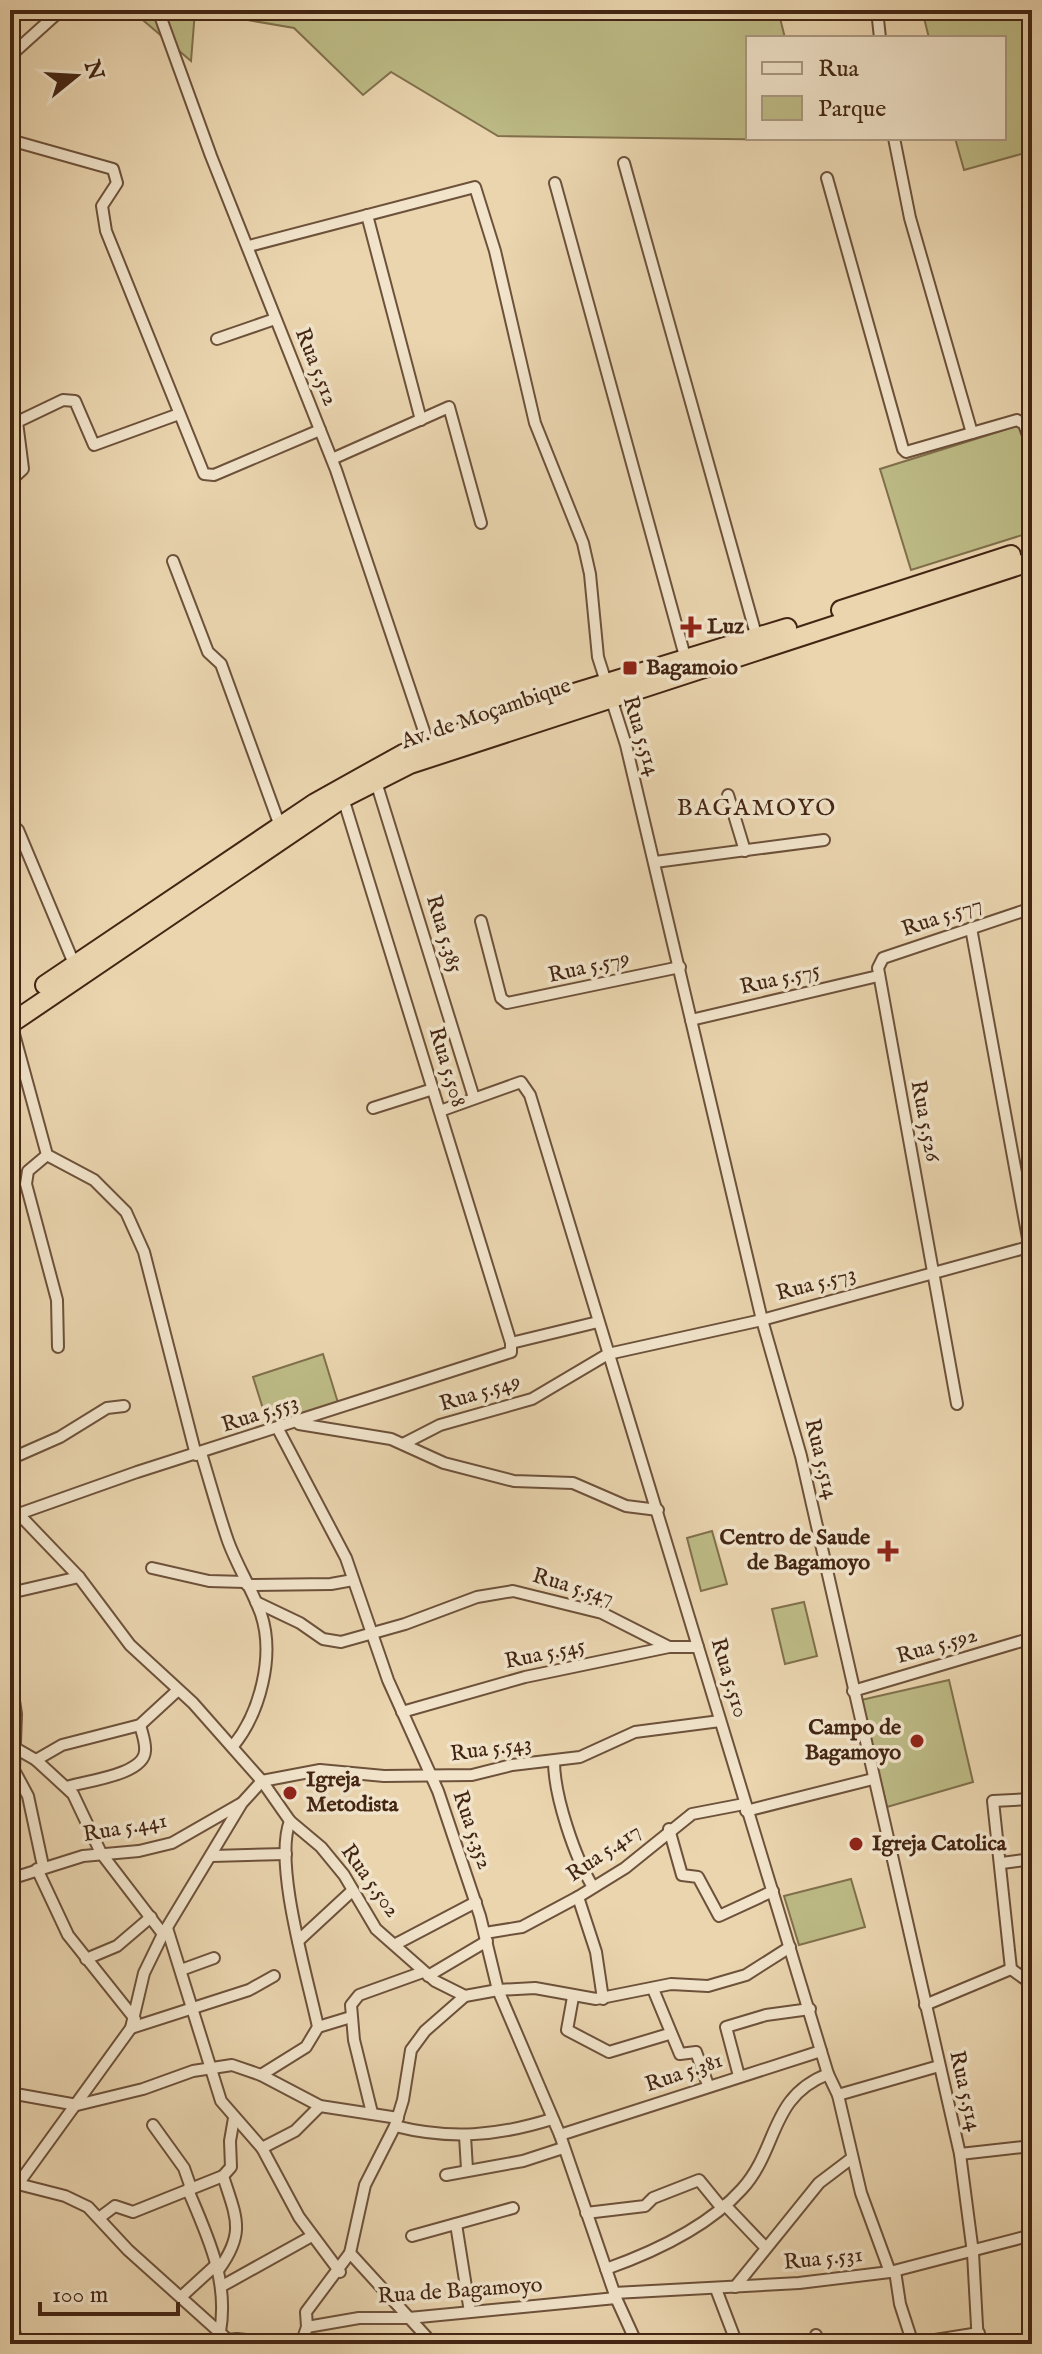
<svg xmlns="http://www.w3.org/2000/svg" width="1042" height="2354" viewBox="0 0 1042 2354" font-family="'IM FELL English',serif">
<rect width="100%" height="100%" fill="#ead5af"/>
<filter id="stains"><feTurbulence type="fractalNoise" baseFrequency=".0025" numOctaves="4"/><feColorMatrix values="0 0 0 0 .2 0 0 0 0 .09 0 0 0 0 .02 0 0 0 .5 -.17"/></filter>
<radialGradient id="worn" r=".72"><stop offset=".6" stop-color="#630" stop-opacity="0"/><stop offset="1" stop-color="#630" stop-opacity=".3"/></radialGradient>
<!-- green -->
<g fill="#bdbb86" stroke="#80704c" stroke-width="2">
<polygon points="131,10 778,10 785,38 748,38 748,138 809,140 498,136 391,72 363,95 294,28 195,11 191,61"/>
<polygon points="922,10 1032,10 1032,151 964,170 955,138 1004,138 1004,38 929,38"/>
<polygon points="1020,425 1032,463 1032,532 911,570 880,469"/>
<polygon points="323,1354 339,1406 269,1428 253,1377"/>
<polygon points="712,1531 727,1584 701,1591 687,1538"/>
<polygon points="804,1602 817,1656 785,1664 772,1609"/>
<polygon points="949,1680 973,1782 887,1807 861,1700"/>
<polygon points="851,1879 865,1927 799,1945 784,1896"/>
</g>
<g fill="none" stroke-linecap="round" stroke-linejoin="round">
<!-- street casing -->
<g stroke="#6d513a" stroke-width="14">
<g id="street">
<polyline points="158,10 211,156 336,470 428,743"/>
<polyline points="877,10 880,38"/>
<polyline points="10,56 61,10"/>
<polyline points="894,138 910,218 972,433"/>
<polyline points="10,140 113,169 117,183 102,206 106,231 204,474 214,475 320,430"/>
<polyline points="624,163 757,638"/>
<polyline points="827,178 903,449 906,452 1017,420 1024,424 1032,447"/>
<polyline points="555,183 686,660"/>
<polyline points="367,215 421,420"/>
<polyline points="249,246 475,187 495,251 535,423 583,543 590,574 598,657 626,745 762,1320 801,1456 960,2154 973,2253 978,2344"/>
<polyline points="217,339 275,319"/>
<polyline points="332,459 449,407 481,523"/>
<polyline points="10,481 23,469 17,422 63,400 75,401 94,445 179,414"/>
<polyline points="173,561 208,652 221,664 280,826"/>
<polyline points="376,782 474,1098"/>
<polyline points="728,795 745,851"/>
<polyline points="10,823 18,830 75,966"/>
<polyline points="655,862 824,840"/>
<polyline points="481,921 501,998 507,1003 680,967"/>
<polyline points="971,928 1032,1260"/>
<polyline points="691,1020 878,976"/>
<polyline points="11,1023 47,1155 94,1180 126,1212 144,1252 196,1455"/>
<polyline points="373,1108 433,1089"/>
<polyline points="440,1111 521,1082 530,1095 828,2074 838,2095 861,2193 890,2272"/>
<polyline points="47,1155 28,1171 26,1184 57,1300 58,1347"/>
<polyline points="511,1343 598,1322"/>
<polyline points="957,1404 878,968 883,958 1032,908"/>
<polyline points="299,1424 391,1439 444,1463 514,1481 573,1483 626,1506 658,1510"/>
<polyline points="278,1429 346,1558 388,1680 438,1791 480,1916 498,1990 535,1988 596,1999 671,1984 708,1986 746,1975 790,1947"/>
<polyline points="403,1444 440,1425 532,1399 608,1354 762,1320 1032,1246"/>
<path d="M201,1453C210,1482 218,1512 228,1541C237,1566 252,1589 261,1614C275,1656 260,1713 233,1746"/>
<polyline points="10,1459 60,1437 107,1408 124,1406"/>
<polyline points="10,1505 79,1577 130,1645 193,1703 262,1781 290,1821 321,1847 344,1875 376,1929 435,1981 465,1996 498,1990 560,2135 616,2298 637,2344"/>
<polyline points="10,1517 137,1472 511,1352 511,1343 343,798"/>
<polyline points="152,1568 209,1581 245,1582"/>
<polyline points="247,1585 331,1584 353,1580"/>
<polyline points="10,1593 79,1577"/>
<polyline points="256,1602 300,1623 323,1639 341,1642 405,1624 477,1597 513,1591 602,1613 669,1647"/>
<polyline points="10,1674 16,1714 14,1770 28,1796 43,1866"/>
<polyline points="853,1691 1032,1638"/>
<polyline points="402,1712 525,1677 669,1647 698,1647"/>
<polyline points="10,1745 36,1760 73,1794 101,1853 163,1934"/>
<polyline points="36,1760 62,1745 140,1725 178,1690"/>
<path d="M554,1761C554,1796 575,1858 593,1887"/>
<path d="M67,1787C85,1781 144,1775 145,1751C146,1743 142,1733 140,1725"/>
<polyline points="746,1811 873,1779"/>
<polyline points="669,1829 682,1875 698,1877 719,1916 773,1891"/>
<polyline points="212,1856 286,1854"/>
<polyline points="1002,1863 1032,1859"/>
<polyline points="37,1869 68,1935 135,2019"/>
<polyline points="10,1879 83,1856 139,1851 172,1843 240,1804"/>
<polyline points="578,1897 596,1952 603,1999"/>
<polyline points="167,1928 221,2101 262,2148 299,2217 340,2272"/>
<polyline points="485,1933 522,1927 578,1897 625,1868 692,1814 744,1804"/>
<polyline points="298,1941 352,1891"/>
<polyline points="396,1944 476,1902"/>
<polyline points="86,1959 117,1946 151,1917"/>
<polyline points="1011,1969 993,1801 1032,1799"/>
<polyline points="1011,1969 1032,1984"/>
<polyline points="181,1970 214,1958"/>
<polyline points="428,1976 487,1941"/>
<polyline points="653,1989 680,2054 696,2052 708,2085"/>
<polyline points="573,1997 567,2030 609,2052 669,2034"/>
<polyline points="925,2005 1011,1969"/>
<polyline points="318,2027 351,2017"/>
<polyline points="131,2028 249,1990 274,1976"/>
<path d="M261,2075L306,2047L318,2027C308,1979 273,1864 290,1821"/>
<polyline points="739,2076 726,2027 766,2015 810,2009"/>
<polyline points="10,2093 77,2105 143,2089 193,2071 232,2065 261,2075 320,2106 398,2118"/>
<polyline points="838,2095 939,2066"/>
<polyline points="372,2113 354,2040 351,2005 359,1995 423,1972"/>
<path d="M153,2125L184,2168L190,2185L188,2190C208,2237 229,2281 220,2332"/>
<path d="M395,2126C450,2140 498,2136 552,2119"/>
<polyline points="560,2135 821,2051"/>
<polyline points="465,2136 467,2169"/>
<polyline points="262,2148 295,2131 320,2106"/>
<polyline points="960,2154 1032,2146"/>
<polyline points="446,2175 523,2161 563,2148"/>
<polyline points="10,2182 65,2196 88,2207 128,2250 227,2339"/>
<polyline points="18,2184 131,2028 144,1973 163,1934 242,1803 262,1781 320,1770 384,1776 472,1775 512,1765 580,1757 635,1732 720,1721"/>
<polyline points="725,2205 766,2248"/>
<polyline points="586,2213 645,2206 653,2198 699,2180 721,2207"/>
<polyline points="99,2218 115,2206 133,2212 223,2176 231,2167 230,2141 234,2118"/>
<polyline points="456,2224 470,2312"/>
<polyline points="412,2236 513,2208"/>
<polyline points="350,2253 433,2344"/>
<path d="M219,2269C246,2232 236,2217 223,2176"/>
<path d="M606,2269C654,2252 708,2227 742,2189C779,2148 769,2097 828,2074"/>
<polyline points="895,2271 900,2304 913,2344"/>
<polyline points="222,2286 312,2236"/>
<polyline points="735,2287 819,2183 852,2158"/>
<polyline points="716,2289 737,2344"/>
<polyline points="614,2293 799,2283 890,2272 1032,2235"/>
<polyline points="182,2296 217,2264"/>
<polyline points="10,2313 17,2344"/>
<polyline points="307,2327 359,2318 409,2318 616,2298"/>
<polyline points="816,2335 819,2344"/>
<polyline points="176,2344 237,2339 284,2344"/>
<polyline points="301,2344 307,2327 306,2312 350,2253 365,2185 395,2126 403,2100 411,2050 425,2031 465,1996"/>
<polyline points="910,2344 979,2333"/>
</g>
</g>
<!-- highway casing -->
<g stroke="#432513" stroke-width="22">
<g id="highway">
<polyline points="841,610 1011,555"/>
<polyline points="45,985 315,803 403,754 548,701 787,628"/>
<polyline points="10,1024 343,798 410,764 1032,561"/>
</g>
</g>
<!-- street -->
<use href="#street" stroke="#f1e4cb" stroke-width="10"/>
<!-- highway -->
<use href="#highway" stroke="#ead5af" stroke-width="18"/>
</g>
<!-- markers -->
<g fill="#8f2418" stroke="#f1e4cb" stroke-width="3">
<path d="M687 615h8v8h8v8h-8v8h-8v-8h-8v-8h8z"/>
<rect x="622" y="660" width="16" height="16" rx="4"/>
<path d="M884 1539h8v8h8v8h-8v8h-8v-8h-8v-8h8z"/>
<circle cx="917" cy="1741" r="8"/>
<circle cx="290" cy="1793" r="8"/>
<circle cx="856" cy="1844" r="8"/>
</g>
<g text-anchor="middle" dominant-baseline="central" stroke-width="7" stroke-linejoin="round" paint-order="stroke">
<!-- street labels -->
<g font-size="22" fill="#432513" stroke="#f1e4cb">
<text transform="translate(316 367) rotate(68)">Rua 5.512</text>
<text transform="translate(486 714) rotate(-19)">Av. de Moçambique</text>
<text transform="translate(641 736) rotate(73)">Rua 5.514</text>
<text transform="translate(942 917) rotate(-19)">Rua 5.577</text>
<text transform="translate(444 934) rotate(73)">Rua 5.385</text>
<text transform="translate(589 967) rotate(-13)">Rua 5.579</text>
<text transform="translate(780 979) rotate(-13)">Rua 5.575</text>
<text transform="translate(447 1067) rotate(73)">Rua 5.508</text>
<text transform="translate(925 1121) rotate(79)">Rua 5.526</text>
<text transform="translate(816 1284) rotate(-15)">Rua 5.573</text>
<text transform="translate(480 1393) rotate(-17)">Rua 5.549</text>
<text transform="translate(260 1414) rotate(-18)">Rua 5.553</text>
<text transform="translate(821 1459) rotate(76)">Rua 5.514</text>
<text transform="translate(573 1587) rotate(16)">Rua 5.547</text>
<text transform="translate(937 1646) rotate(-16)">Rua 5.592</text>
<text transform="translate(545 1654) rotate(-12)">Rua 5.545</text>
<text transform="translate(729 1678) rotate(73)">Rua 5.510</text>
<text transform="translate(491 1749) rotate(-8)">Rua 5.543</text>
<text transform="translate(125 1828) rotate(-10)">Rua 5.441</text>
<text transform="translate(472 1830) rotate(71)">Rua 5.352</text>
<text transform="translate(604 1853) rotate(-35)">Rua 5.417</text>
<text transform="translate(370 1881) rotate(54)">Rua 5.502</text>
<text transform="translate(684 2073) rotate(-19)">Rua 5.381</text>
<text transform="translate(965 2091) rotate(77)">Rua 5.514</text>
<text transform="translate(823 2259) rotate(-6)">Rua 5.531</text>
<text transform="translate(460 2291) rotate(-4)">Rua de Bagamoyo</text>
</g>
<!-- poi labels -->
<g font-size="22" font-weight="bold" fill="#432513" stroke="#f1e4cb" text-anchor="start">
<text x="707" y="627">Luz</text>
<text x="646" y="668">Bagamoio</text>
<text x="870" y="1538" text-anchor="end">Centro de Saude<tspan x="870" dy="25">de Bagamoyo</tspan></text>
<text x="901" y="1728" text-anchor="end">Campo de<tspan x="901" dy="25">Bagamoyo</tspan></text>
<text x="306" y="1780">Igreja<tspan x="306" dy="25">Metodista</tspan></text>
<text x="872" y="1844">Igreja Catolica</text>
</g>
<!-- neighbourhood labels -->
<g font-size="24" letter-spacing="2" fill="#432513" stroke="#f1e4cb">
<text x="757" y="808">BAGAMOYO</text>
</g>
</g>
<!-- margin -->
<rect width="1042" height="2354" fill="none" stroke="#ead5af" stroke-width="40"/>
<rect x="12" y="12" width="1018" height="2330" fill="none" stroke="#432513" stroke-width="4"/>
<rect x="20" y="20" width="1002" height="2314" fill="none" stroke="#432513" stroke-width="2"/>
<!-- legend -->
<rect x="746" y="36" width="260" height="104" fill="#f1e4cb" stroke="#ab9881" stroke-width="2"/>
<rect x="762" y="62" width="40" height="12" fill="#f1e4cb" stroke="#ab9881" stroke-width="2"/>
<text x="818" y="76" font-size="24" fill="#432513">Rua</text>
<rect x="762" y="96" width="40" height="24" fill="#bdbb86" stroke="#ab9881" stroke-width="2"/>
<text x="818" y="116" font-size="24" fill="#432513">Parque</text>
<!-- north arrow -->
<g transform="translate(76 76) rotate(72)" stroke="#f1e4cb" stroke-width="6" paint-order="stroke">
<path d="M0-6L14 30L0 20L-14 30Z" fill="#432513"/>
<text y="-12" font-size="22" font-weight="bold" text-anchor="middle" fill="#432513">N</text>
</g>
<!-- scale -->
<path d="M40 2302v12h138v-12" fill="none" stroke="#432513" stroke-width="4"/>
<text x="52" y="2302" font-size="24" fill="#432513" stroke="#f1e4cb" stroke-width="6" paint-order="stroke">100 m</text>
<rect width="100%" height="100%" filter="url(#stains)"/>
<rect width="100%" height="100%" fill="url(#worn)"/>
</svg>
